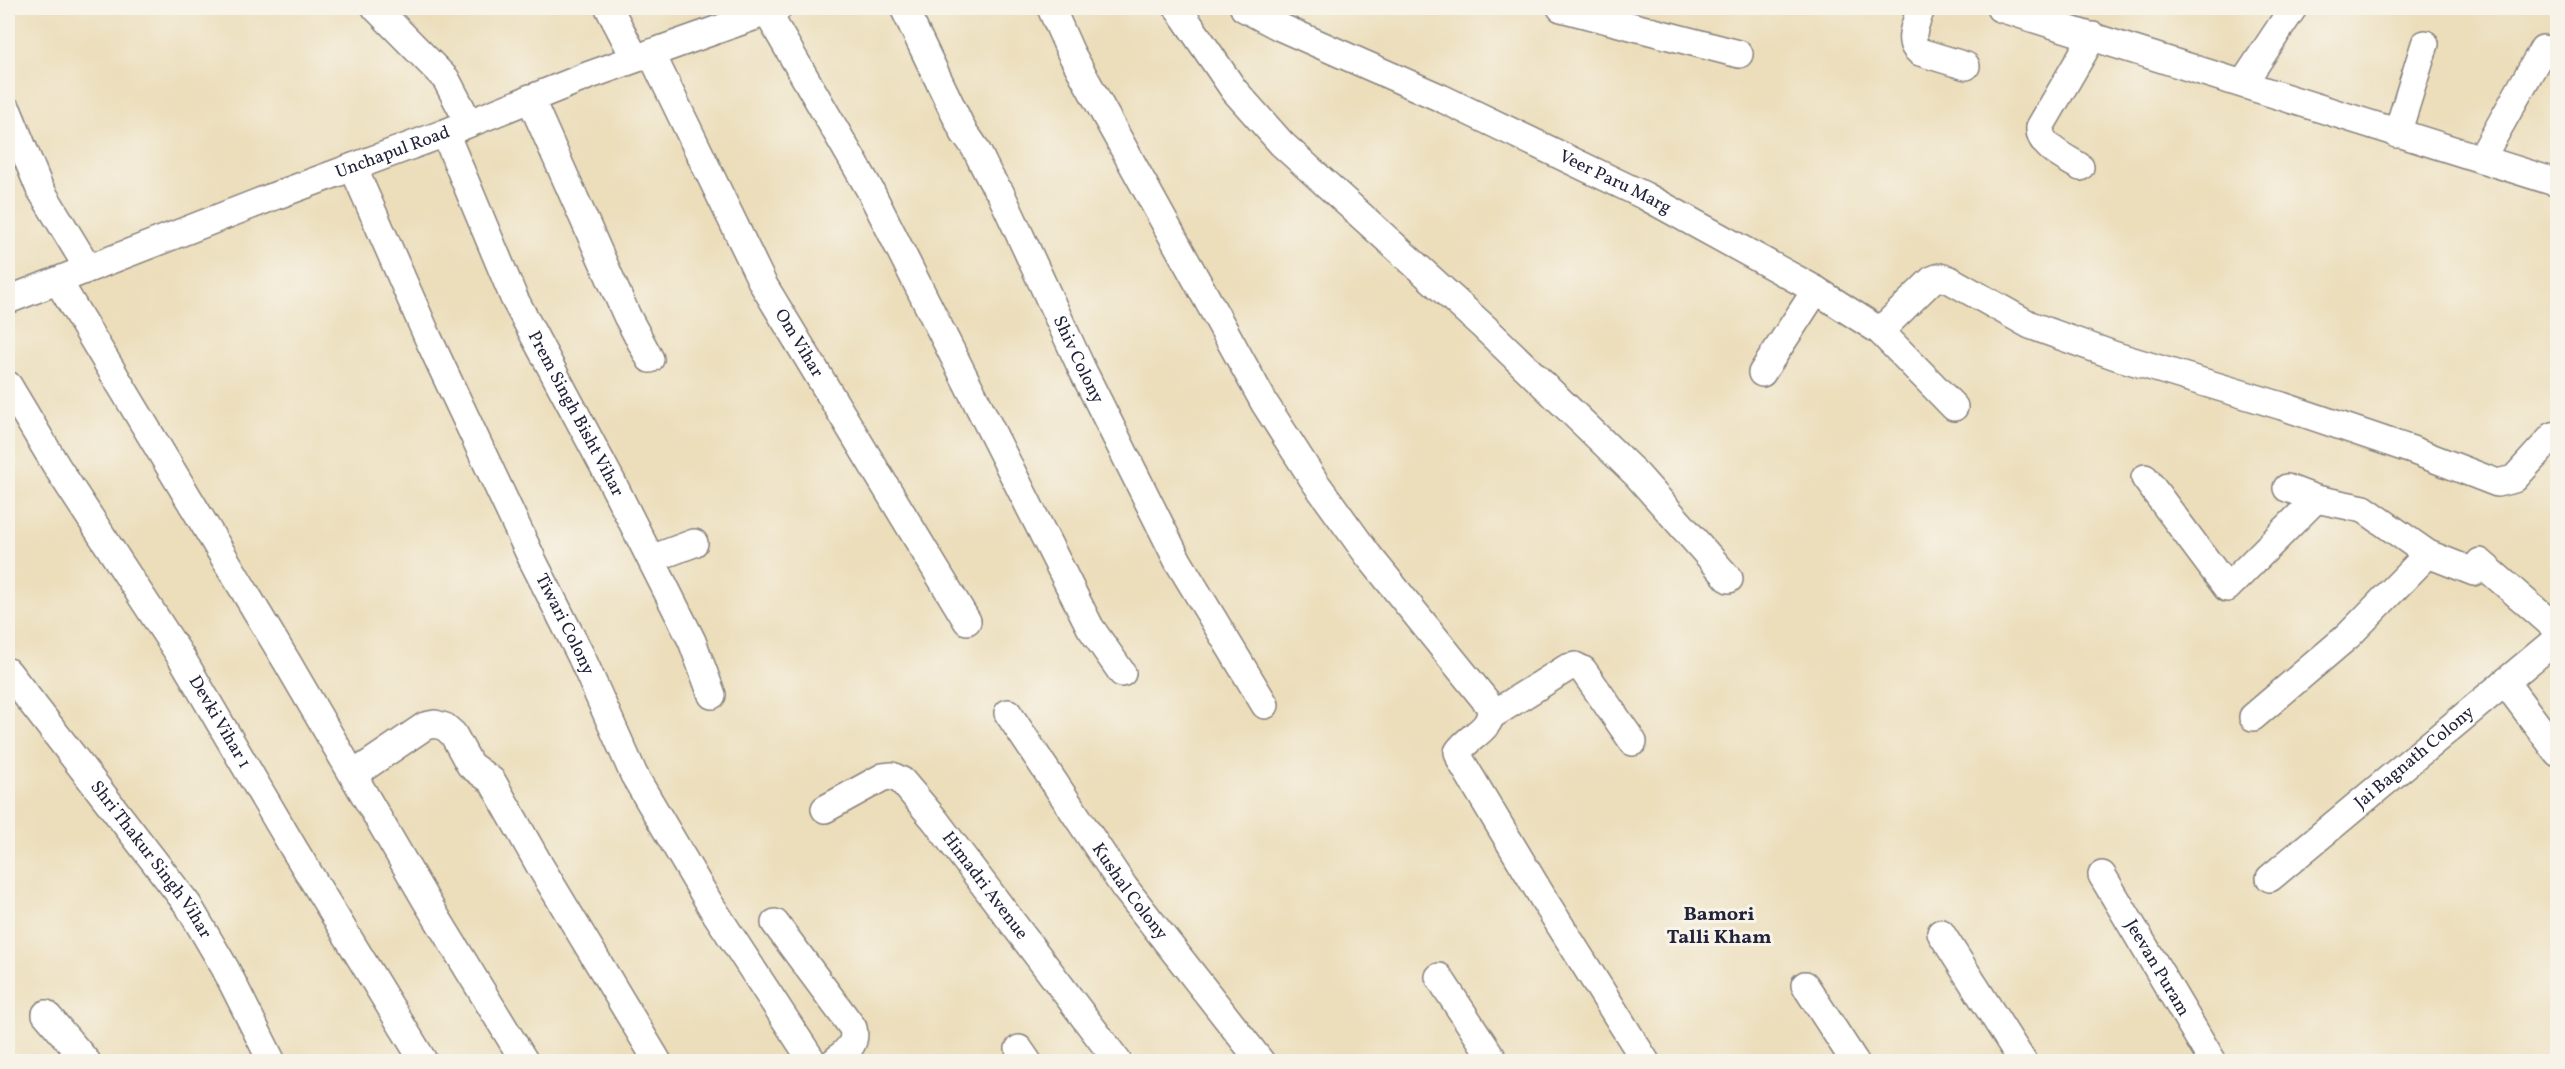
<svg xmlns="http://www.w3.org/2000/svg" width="2565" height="1069" viewBox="0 0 2565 1069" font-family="Vollkorn,serif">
<rect width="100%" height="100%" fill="#f7f3e8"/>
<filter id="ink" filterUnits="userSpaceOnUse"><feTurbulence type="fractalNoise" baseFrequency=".0167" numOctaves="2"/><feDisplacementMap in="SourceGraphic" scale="12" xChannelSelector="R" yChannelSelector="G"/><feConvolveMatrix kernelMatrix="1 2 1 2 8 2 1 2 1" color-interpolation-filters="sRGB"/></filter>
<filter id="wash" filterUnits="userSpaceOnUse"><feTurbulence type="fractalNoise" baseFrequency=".008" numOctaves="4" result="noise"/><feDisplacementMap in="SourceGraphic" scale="24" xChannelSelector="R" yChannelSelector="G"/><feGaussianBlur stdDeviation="1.35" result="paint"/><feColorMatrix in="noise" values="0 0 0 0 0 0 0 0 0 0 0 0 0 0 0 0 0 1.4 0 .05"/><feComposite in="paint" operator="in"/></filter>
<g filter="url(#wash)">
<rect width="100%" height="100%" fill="#ecdebb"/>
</g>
<g filter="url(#ink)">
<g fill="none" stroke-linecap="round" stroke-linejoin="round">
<!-- minor casing -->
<g stroke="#87807b" stroke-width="30">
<g id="minor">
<polyline points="376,8 446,79 469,123"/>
<polyline points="609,8 635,58"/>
<path id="s1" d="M904,8L964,133C981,150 984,174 1000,192L1082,369L1178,561L1265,705"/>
<path d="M1051,8L1071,53L1265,404L1315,482L1368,555L1490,706C1495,729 1469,735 1458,752L1461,761L1546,903L1646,1062"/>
<polyline points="1178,8 1234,90 1282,144 1484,327 1637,475 1729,579"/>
<path id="s2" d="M1244,8L1280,27L1441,98L1645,196L1816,290L1880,331L1954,407"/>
<polyline points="1561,8 1739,54"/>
<path d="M1921,8C1917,22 1905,42 1920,52L1966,66"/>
<path d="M2000,8C2186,65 2372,124 2558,183"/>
<polyline points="767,12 870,190 1090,627 1122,673"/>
<path id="s3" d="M651,53L763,284L967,621"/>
<polyline points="2244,82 2293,8"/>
<polyline points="530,98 627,316 650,359"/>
<polyline points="8,111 39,187 88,268"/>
<path id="s4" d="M445,133L514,298L612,482L692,641L712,695"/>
<polyline points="2397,134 2425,44"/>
<polyline points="2481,159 2543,49"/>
<path id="s5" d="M353,167L429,340L533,561L581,656L634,775L711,906L813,1062"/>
<path d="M2080,167C2066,158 2038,146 2040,127L2093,36"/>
<polyline points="58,281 287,662 427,902 525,1062"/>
<path id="s6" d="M8,300L272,197L445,133L587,76L778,8"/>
<polyline points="1880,331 1932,280 1940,277 1950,280 2030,325 2116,356 2282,406 2412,450 2497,483 2514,479 2553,436 2558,435"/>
<polyline points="1762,373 1816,290"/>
<path id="s7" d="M8,385L57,467L183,660L294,849L424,1062"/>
<polyline points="2145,478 2227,588 2316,499"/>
<polyline points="2287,488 2316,499 2364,509 2428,554 2474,572 2480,562 2558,630"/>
<polyline points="651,559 694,543"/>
<path id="s8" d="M8,672L188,905L225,968L272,1062"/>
<polyline points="2505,682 2558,753"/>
<path id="s9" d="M1008,713L1124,887L1261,1062"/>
<polyline points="1492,715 1567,668 1575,666 1583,670 1633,742"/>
<polyline points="2253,717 2348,636 2428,554"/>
<polyline points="353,775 425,726 435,724 445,727 453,734 470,765 492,781 540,866 658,1062"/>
<path id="s10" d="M825,809L883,777L892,776L902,781L935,820L1118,1062"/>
<path id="s11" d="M2102,875L2213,1062"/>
<path id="s12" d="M2270,878L2558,638"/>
<path d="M775,923L853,1028C857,1045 846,1051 834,1062"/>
<polyline points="1941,933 2023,1062"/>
<polyline points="1439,977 1495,1062"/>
<polyline points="1805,985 1855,1062"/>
<polyline points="46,1014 87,1062"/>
<polyline points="1019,1049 1028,1062"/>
</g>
</g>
<!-- minor -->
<use href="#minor" stroke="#fff" stroke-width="27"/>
</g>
</g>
<g text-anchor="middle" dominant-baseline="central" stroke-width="6" stroke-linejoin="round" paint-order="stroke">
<!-- street labels -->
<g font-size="18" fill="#22223b" stroke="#f7f3e8">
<text stroke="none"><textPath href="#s6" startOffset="412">Unchapul Road</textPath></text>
<text stroke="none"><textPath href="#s2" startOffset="410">Veer Paru Marg</textPath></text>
<text stroke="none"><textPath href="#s3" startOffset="326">Om Vihar</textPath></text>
<text stroke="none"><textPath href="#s1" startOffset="393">Shiv Colony</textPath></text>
<text stroke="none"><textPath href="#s4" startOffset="310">Prem Singh Bisht Vihar</textPath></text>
<text stroke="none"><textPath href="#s5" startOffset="504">Tiwari Colony</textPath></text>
<text stroke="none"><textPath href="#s7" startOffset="398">Devki Vihar 1</textPath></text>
<text stroke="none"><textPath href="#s12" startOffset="188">Jai Bagnath Colony</textPath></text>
<text stroke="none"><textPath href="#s8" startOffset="236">Shri Thakur Singh Vihar</textPath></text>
<text stroke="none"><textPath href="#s10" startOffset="220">Himadri Avenue</textPath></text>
<text stroke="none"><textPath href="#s9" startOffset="216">Kushal Colony</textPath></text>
<text stroke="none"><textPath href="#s11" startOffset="108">Jeevan Puram</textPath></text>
</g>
<!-- neighbourhood labels -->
<g font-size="20" font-weight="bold" fill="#22223b" stroke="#f7f3e8">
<text x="1719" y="915">Bamori<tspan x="1719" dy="23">Talli Kham</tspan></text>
</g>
</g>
<!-- margin -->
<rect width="2565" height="1069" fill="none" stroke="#f7f3e8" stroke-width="30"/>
</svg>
